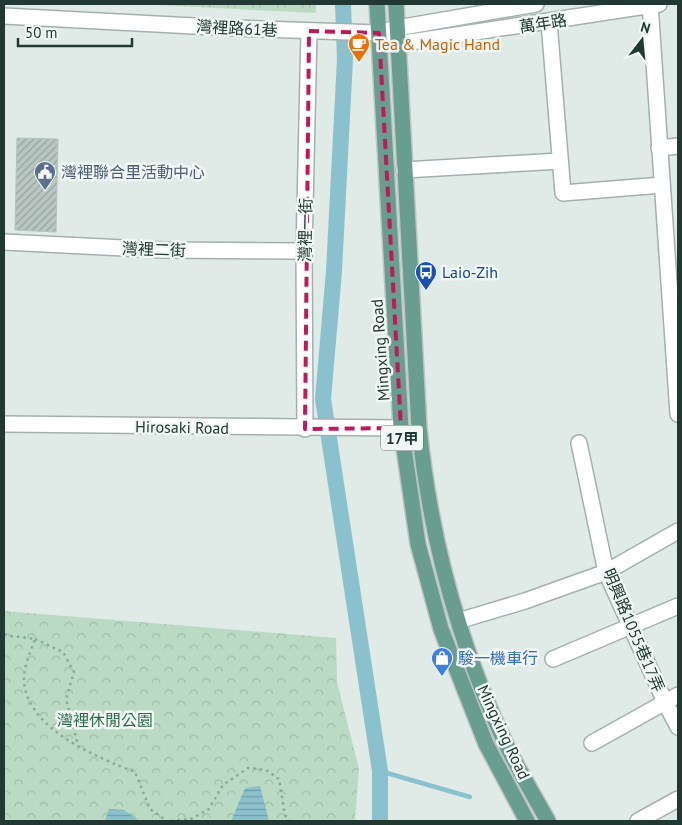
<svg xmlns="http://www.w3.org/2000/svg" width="682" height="825" viewBox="0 0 682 825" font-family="'PT Sans','Noto Sans TC',sans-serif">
<defs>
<pattern id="park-crowns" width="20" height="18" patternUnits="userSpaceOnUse" patternTransform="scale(1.25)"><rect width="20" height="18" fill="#badac3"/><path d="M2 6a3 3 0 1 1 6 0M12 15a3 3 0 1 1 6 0" fill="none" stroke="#a0bca8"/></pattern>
<pattern id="water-rules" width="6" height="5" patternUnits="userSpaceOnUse" patternTransform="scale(1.25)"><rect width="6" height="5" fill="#8bc1cc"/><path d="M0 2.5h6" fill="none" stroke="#719ea6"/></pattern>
<pattern id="building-hatch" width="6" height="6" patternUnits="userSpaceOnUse" patternTransform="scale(1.25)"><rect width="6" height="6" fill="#b9c7c2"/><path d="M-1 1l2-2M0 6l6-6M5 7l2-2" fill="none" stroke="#96a39e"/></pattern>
</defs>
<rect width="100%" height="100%" fill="#e0eae6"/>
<!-- park -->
<g fill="url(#park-crowns)">
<polygon points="137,4 316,4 316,13"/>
<polygon points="4,611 336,638 337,682 359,769 355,821 4,821"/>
</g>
<!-- water -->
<g fill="url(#water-rules)">
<polygon points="260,786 269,821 231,821 245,788"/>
<polygon points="109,809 124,810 140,821 105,821"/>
</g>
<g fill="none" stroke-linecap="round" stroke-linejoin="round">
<!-- stream -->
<polyline stroke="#8bc1cc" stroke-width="4.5" points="380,771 470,797"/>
<!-- canal -->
<polyline stroke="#8bc1cc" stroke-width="16" points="343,4 345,59 334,271 323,399 380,771 380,821"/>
</g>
<!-- building -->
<polygon fill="url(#building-hatch)" stroke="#b3c3bd" points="17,138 58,139 56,232 15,230"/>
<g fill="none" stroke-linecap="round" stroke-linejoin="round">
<!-- minor casing -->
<g stroke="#a3b1ad" stroke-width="18">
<g id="minor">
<polyline points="650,4 678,414"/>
<polyline points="4,16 232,28 379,33 397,28 536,4"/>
<polyline points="549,22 563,193 662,185"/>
<polyline points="388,39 397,44 659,4"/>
<polyline points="659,148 678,146"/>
<polyline points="404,170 560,161"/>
<polyline points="4,242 164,250 304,251"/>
<polyline points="4,424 401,428"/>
<polyline points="305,429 304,251 309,31"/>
<polyline points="579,443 606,572 665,702 678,727"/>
<polyline points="458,621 525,601 606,572 678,531"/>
<polyline points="553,659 678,606"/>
<polyline points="592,743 678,695"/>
<polyline points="638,821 678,799"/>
</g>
</g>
<!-- major casing -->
<g stroke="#bdc4c2" stroke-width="18">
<g id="major">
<polyline points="377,4 401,428 418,544 441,629 460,678 486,744 527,821"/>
<path d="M396,4L419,428C430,535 458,641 503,738C516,766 533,794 548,821"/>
</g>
</g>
<!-- path -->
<g stroke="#83ac9f" stroke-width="2.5" stroke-dasharray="2.5 4" stroke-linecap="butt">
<path d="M4,635L35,639C31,650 25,664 24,676C22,727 96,757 135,772L150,809L167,821"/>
<polyline points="35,639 63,652 74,672 66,699 78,745"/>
<polyline points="171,821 191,819 209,809 223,785 248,768 266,770 279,779 285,815 290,821"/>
</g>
<!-- minor -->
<use href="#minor" stroke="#fff" stroke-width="15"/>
<!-- major -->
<use href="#major" stroke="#689d90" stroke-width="15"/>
</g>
<!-- marked area -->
<path fill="none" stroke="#c2185b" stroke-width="4" stroke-dasharray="10 6" stroke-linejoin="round" d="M309,31L379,33L401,428L305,429Z"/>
<!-- icons -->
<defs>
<g id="cafe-pin" transform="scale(1.125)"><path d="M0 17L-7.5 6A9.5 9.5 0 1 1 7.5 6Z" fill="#e8710a" stroke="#f0f7f4"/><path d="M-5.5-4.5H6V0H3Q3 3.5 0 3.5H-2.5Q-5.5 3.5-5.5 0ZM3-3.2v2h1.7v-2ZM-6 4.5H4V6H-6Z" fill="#fff"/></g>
<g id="civic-pin" transform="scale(1.125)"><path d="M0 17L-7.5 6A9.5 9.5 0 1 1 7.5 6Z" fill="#5c6f8a" stroke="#f0f7f4"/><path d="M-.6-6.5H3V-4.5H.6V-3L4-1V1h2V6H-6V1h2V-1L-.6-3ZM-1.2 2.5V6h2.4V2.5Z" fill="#fff"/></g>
<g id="bus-pin" transform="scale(1.125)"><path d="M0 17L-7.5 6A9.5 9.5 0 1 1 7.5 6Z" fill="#1a4fb4" stroke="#f0f7f4"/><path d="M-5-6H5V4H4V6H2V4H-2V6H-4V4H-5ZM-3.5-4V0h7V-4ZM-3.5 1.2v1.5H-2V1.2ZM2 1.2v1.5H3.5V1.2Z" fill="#fff"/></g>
<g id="shop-pin" transform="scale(1.125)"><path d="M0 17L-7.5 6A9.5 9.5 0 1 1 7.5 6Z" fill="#3f7fe0" stroke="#f0f7f4"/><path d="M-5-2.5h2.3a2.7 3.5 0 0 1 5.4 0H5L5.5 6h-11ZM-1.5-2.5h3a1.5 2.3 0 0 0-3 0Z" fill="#fff"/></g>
</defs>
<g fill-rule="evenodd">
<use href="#cafe-pin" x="359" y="44"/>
<use href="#civic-pin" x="45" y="172"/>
<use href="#bus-pin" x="426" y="272"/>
<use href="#shop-pin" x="442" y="658"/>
</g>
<g text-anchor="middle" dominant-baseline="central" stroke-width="5" stroke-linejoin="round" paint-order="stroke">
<!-- shield labels -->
<rect fill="#f0f7f4" stroke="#60726d" stroke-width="1" x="381" y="425.5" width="42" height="25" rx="4"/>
<g font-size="15" font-weight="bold" fill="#223933">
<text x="402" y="438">17甲</text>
</g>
<!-- street labels -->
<g font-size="16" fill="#223933" stroke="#f0f7f4">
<text transform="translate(543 23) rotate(-9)">萬年路</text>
<text transform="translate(237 28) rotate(3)">灣裡路61巷</text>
<text transform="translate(305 230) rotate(-89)">灣裡一街</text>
<text transform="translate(154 249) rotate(2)">灣裡二街</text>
<text transform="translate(380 350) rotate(-94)">Mingxing Road</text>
<text transform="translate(182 427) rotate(1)">Hirosaki Road</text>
<text transform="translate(634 630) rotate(67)">明興路1055巷17弄</text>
<text transform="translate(504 732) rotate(65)">Mingxing Road</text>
</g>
<!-- food labels -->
<g font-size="16" fill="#c56008" stroke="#f0f7f4" text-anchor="start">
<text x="375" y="44">Tea &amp; Magic Hand</text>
</g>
<!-- service labels -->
<g font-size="16" fill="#4e5e75" stroke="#f0f7f4" text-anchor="start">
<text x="61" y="172">灣裡聯合里活動中心</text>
</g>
<!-- transit labels -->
<g font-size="16" fill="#164399" stroke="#f0f7f4" text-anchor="start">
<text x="442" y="272">Laio-Zih</text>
</g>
<!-- shop labels -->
<g font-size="16" fill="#366cbe" stroke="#f0f7f4" text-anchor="start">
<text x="458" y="658">駿一機車行</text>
</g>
<!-- park labels -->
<g font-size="16" fill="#2f6d48" stroke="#f0f7f4">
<text x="105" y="720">灣裡休閒公園</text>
</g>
</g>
<!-- border -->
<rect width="682" height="825" fill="none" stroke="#223933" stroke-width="10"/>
<!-- north arrow -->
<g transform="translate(642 40) rotate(16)" stroke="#f0f7f4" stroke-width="4" paint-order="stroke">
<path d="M0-4L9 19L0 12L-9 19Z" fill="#223933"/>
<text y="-8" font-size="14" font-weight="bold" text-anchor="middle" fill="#223933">N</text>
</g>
<!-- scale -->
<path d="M18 38v8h114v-8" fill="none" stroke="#223933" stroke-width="2.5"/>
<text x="25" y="38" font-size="15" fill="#223933" stroke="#f0f7f4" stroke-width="4" paint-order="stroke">50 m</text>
</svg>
